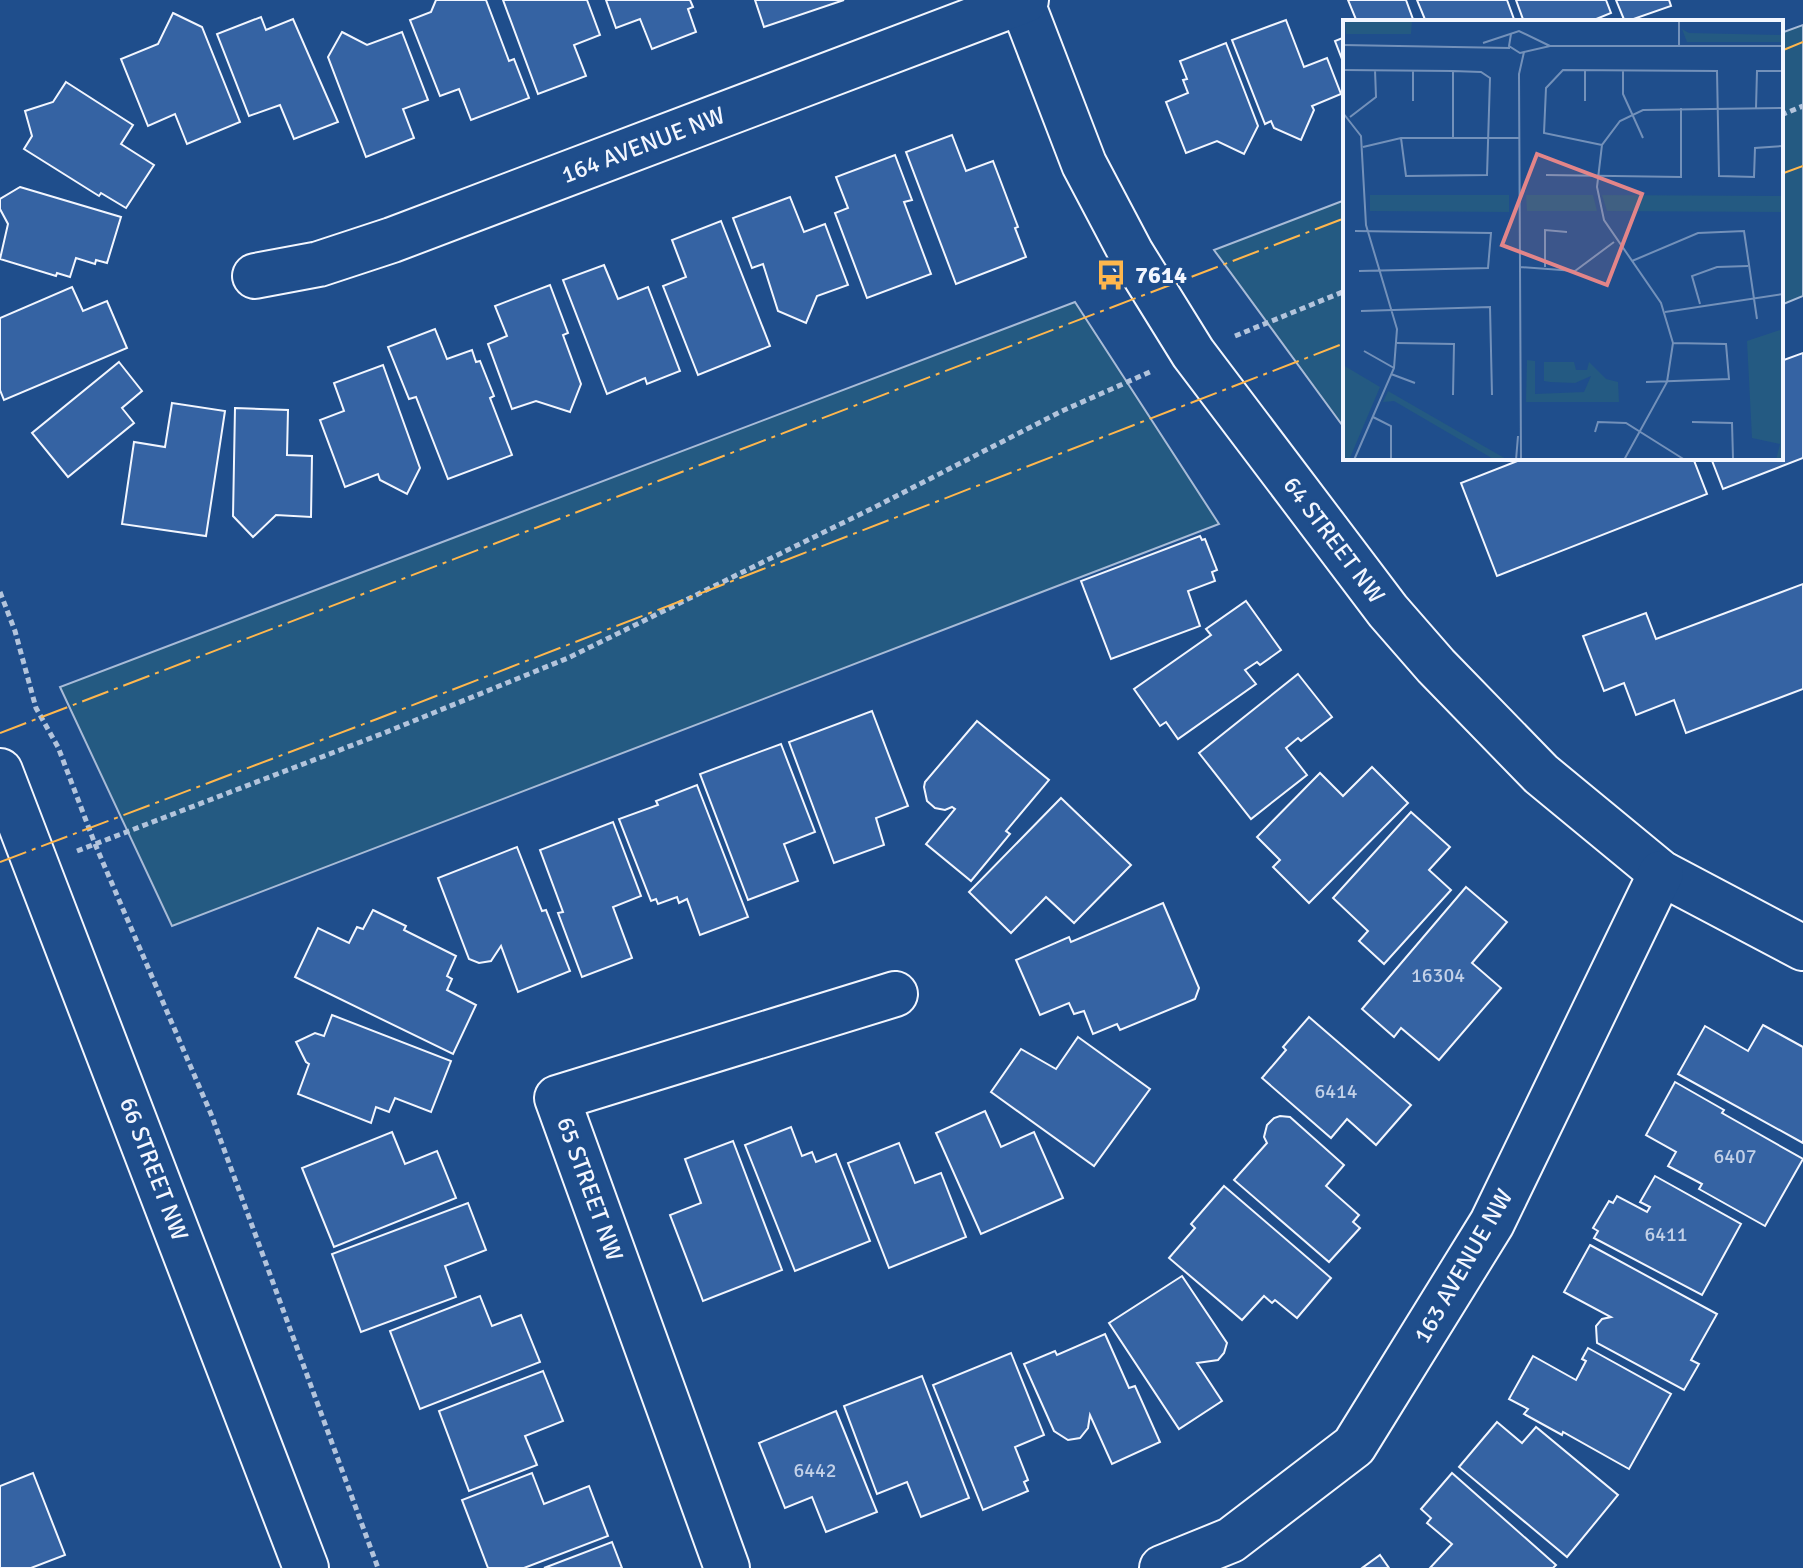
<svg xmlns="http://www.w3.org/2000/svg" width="1803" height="1568" viewBox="0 0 1803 1568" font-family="Signika,sans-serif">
<rect width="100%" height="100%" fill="#1f4e8c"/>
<!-- green -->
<g fill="#245a82" stroke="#a8bbd7" stroke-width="2">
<polygon points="1803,25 1803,296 1781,305 1781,33"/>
<polygon points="1345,200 1345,429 1214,250"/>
<polygon points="1075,302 1219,524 172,926 60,687"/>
</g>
<!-- building -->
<g fill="#3563a3" stroke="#f2f6ff" stroke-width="2">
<polygon points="436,0 486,0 509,61 514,59 529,98 471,120 459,89 440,96 410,20 431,12"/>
<polygon points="503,0 587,0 600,35 574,45 586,76 538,94"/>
<polygon points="606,0 690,0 693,7 688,9 696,32 652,49 640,19 616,28"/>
<polygon points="755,0 844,0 764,27"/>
<polygon points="1348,0 1406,0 1414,22 1357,22"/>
<polygon points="1417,0 1507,0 1515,22 1426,22"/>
<polygon points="1516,0 1606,0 1611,13 1589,22 1524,22"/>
<polygon points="1616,0 1669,0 1671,6 1625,22"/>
<polygon points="173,13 202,27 240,122 187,144 175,114 148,126 121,59 158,44"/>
<polygon points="261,17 266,30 293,19 338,122 294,139 280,105 249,116 217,34"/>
<polygon points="1286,20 1304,67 1327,58 1341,94 1312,106 1314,110 1301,140 1274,128 1271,121 1265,124 1232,40"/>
<polygon points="342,32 367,45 402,32 428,100 403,109 414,138 366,157 328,57"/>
<polygon points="1345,37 1345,67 1335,41"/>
<polygon points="1226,43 1258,126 1244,154 1217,141 1186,153 1166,102 1188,93 1183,80 1187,79 1180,61"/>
<polygon points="66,82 133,125 121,144 154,165 126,208 101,193 99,196 24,149 32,136 25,111 53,102"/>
<polygon points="952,135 966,171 993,161 1018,227 1015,228 1026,257 956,284 906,152"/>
<polygon points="895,155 912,200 904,202 931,274 867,298 835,213 848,208 836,177"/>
<polygon points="20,187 121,217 107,263 96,260 95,264 76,258 70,277 57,273 56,276 0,259 8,224 0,209 0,199"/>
<polygon points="790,197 804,232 825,224 848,285 817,296 806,323 778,311 763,264 752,268 733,218"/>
<polygon points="721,221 770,346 698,375 663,286 686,277 672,240"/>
<polygon points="604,265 618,299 648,287 680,371 647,384 645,378 607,394 563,280"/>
<polygon points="550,285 568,333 563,335 581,384 570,412 536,401 512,409 488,344 507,336 495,306"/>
<polygon points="72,287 83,311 107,301 127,348 4,400 0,390 0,318"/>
<polygon points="435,329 447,359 472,350 476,362 480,361 494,396 490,398 512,455 448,479 416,397 409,399 388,347"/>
<polygon points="1803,353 1803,458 1723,489 1711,458 1781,458 1781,361"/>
<polygon points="119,362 142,391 122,408 134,423 68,477 32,433"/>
<polygon points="383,365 420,468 407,494 380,480 378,474 345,487 320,420 344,411 334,383"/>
<polygon points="172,403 225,411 206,536 122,524 134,442 165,447"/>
<polygon points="235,408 288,410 287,455 312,456 311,517 276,515 253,537 233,516"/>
<polygon points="1525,458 1693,458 1707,494 1497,576 1461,483"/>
<polygon points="1200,536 1202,540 1205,539 1217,570 1212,572 1215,581 1188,591 1200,626 1111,659 1081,581"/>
<polygon points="1803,584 1803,689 1686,733 1674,700 1636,715 1624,683 1604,691 1583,636 1646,613 1656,639"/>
<polygon points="1246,601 1281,650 1260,665 1257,662 1245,670 1256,684 1178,739 1166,722 1160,726 1134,689 1211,635 1206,629"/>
<polygon points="1298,674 1332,717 1301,741 1298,738 1286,748 1307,775 1251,819 1199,753"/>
<polygon points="872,711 908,806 876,818 884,845 834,863 789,742"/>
<polygon points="977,721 1049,780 1006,831 1010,834 971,881 926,844 955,809 952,807 945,810 935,808 927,801 924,787 925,782"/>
<polygon points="781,744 815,832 784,844 798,881 748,900 700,774"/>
<polygon points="1372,767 1408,803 1309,903 1273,867 1280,860 1257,837 1320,773 1343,796"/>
<polygon points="697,785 748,917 700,935 687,899 679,903 677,897 658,904 656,899 651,901 619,819 658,805 656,801"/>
<polygon points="1061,798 1131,865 1074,923 1046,897 1011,933 969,892"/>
<polygon points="1411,812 1450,847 1429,870 1451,890 1384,964 1359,941 1368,931 1333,898"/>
<polygon points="613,822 641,896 613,907 632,958 582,977 558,913 563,912 540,850"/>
<polygon points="517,847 542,911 546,910 570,971 518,992 501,946 491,961 479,963 469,959 438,878"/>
<polygon points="1466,887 1507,922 1472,963 1501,988 1439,1060 1401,1028 1394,1037 1362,1009"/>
<polygon points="1163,903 1199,988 1195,999 1120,1030 1117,1024 1093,1034 1084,1011 1074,1014 1069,1003 1040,1015 1016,960 1069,937 1071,942"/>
<polygon points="373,910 406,926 404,930 456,956 447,976 452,979 447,990 476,1005 453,1054 295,977 318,928 349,943 357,927 363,929"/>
<polygon points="332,1015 451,1061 431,1112 395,1098 389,1112 376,1107 371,1123 298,1094 309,1064 306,1062 296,1042 315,1033 324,1036"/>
<polygon points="1309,1017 1411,1105 1376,1145 1347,1119 1331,1138 1262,1078 1286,1050 1283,1047"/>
<polygon points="1763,1025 1803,1047 1803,1143 1678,1074 1705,1026 1748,1051"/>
<polygon points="1078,1037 1150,1089 1094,1166 991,1092 1021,1049 1056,1069"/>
<polygon points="1675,1082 1724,1110 1722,1113 1803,1159 1765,1226 1699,1189 1702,1184 1668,1166 1676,1152 1646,1135"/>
<polygon points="985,1111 1001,1147 1034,1132 1063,1198 981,1234 936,1133"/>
<polygon points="1280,1116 1290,1117 1344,1165 1326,1186 1359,1215 1353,1222 1360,1228 1329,1262 1234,1180 1267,1143 1264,1137 1267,1125 1274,1118"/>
<polygon points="791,1127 802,1156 812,1152 816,1162 836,1154 870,1241 795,1271 745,1145"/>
<polygon points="392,1132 405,1164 437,1151 456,1198 334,1247 302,1168"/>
<polygon points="733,1141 782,1270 703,1301 670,1215 701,1203 685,1159"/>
<polygon points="899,1143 915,1183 941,1173 966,1237 889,1268 848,1163"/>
<polygon points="1655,1176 1741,1224 1702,1295 1594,1238 1598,1231 1593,1228 1609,1201 1613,1203 1617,1196 1647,1212 1650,1207 1640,1202"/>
<polygon points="1224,1186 1331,1278 1297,1318 1275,1300 1272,1303 1264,1296 1242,1320 1169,1258 1195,1228 1191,1224"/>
<polygon points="468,1203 486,1250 445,1266 456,1297 361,1332 332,1254"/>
<polygon points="1590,1245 1717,1314 1691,1360 1699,1364 1684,1390 1597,1343 1596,1326 1602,1319 1611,1317 1564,1292"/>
<polygon points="1182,1276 1227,1343 1224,1353 1218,1360 1197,1363 1222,1401 1179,1429 1109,1323"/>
<polygon points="480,1296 492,1326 521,1315 540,1362 420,1409 390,1331"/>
<polygon points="1105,1334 1129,1388 1135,1386 1160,1442 1112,1464 1090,1415 1088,1428 1080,1438 1068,1440 1054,1431 1024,1364 1055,1351 1057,1355"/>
<polygon points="1588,1348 1671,1394 1629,1469 1563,1432 1562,1435 1524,1414 1528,1409 1509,1399 1533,1356 1576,1380 1586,1361 1582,1359"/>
<polygon points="1011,1353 1044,1435 1015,1447 1028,1480 1024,1482 1028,1491 983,1510 933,1385"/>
<polygon points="543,1371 563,1421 525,1436 537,1465 469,1491 439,1411"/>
<polygon points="922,1376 969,1498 921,1517 907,1482 877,1494 844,1406"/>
<polygon points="836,1411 877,1512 826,1532 812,1497 785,1508 759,1443"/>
<polygon points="1497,1422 1522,1443 1536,1427 1618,1495 1567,1557 1459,1467"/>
<polygon points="33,1473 65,1555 31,1568 0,1568 0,1486"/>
<polygon points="532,1473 544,1504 589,1486 608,1536 524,1568 488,1568 462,1500"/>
<polygon points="1452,1473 1556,1565 1553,1568 1430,1568 1452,1544 1427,1523 1431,1518 1421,1509"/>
<polygon points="612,1542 622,1568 544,1568"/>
<polygon points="1380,1555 1389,1568 1362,1568"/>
</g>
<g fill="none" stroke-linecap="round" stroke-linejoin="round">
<!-- minor casing -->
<g stroke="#f2f6ff" stroke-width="48">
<g id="minor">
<polyline points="1021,0 1084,164 1131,253 1193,353 1388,611 1436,666 1541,774 1661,873 1803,948"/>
<polyline points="255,276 319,264 392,240 1026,0"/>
<polyline points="727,1568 557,1098 895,994"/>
<polyline points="1162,1568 1231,1540 1354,1446 1492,1223 1661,873"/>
</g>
</g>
<!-- major casing -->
<g stroke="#f2f6ff" stroke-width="48">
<polyline id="major" points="0,771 306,1568"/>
</g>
<!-- path -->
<g stroke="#b3c4dc" stroke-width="5" stroke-dasharray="6 4" stroke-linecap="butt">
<polyline points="1781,115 1803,106"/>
<polyline points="1235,336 1345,291"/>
<polyline points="0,592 15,631 36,708 58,747 95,844 211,1114 378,1568"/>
<polyline points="77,851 384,733 568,658 873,508 1062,411 1152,371"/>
</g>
<!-- minor -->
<use href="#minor" stroke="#1f4e8c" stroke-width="44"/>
<!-- major -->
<use href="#major" stroke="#1f4e8c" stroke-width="44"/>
<!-- power -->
<g stroke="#ffb74d" stroke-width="2" stroke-dasharray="28 6 4 6" stroke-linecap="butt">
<polyline points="1781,51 1803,42"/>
<polyline points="1781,174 1803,166"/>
<polyline points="0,733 1345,218"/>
<polyline points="0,862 377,719 1345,343"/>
</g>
</g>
<!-- icons -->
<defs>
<g id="bus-bare" transform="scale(2.4)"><path d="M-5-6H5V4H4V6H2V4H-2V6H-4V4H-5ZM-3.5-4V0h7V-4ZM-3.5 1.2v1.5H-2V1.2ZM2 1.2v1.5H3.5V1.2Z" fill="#ffb74d" stroke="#1f4e8c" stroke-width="2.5" paint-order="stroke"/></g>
</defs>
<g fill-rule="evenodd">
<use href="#bus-bare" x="1111" y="275"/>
</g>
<g text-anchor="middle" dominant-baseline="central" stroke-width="6" stroke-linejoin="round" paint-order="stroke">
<!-- number labels -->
<g font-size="20" fill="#c3d1e8">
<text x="1438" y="975">16304</text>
<text x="1336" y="1091">6414</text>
<text x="1735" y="1156">6407</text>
<text x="1666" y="1234">6411</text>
<text x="815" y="1470">6442</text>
</g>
<!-- street labels -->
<g font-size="24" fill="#f2f6ff" stroke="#1f4e8c">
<text transform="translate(643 145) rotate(-21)">164 AVENUE NW</text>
<text transform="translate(1334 540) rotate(53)">64 STREET NW</text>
<text transform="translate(154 1169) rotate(69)">66 STREET NW</text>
<text transform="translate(590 1189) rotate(70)">65 STREET NW</text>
<text transform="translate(1463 1266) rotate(-60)">163 AVENUE NW</text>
</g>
<!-- poi labels -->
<g font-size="24" font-weight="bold" fill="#f2f6ff" stroke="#1f4e8c" text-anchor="start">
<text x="1135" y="275">7614</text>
</g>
</g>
<!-- overview -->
<g transform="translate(1343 20)">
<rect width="440" height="440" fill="#1f4e8c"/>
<path d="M2,0H69L68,14H3ZM339,9L346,13L440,15V22H344ZM27,175H166V192L27,191ZM183,175H250L254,191H184ZM259,175L440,176V192L264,191ZM440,309V440H433L437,424L409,418L404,321ZM184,340L192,341V374L241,372L248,356L232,363L207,362L201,361V342H231L233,350H244L246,342L263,359L275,362L276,382H183ZM0,345L37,367L6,440H0ZM45,371L137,424L165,440H152L51,381L40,382Z" fill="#245a82"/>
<path fill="none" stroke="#7391ba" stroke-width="2" d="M168,14L166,26L177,33L207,26H440M140,23L176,11L207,26M0,25L167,28M336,26V0M0,50L110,51L138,52L147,58L144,155L63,156L58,118M280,50V74L300,118M110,51V118M70,81V50M242,81V50M413,88L414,51H440M0,93L18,116L23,205L54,309L51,348L11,440M7,97L33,77L32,50M259,125L201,113L203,68L220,50L374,51L376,156L411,157L412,128L440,126M20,127L58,118H176M203,155L338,157V88M12,211L148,213L145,248L16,251M289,241L355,213L401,211L414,299M177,247L232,251L271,222M202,247V210L224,212M357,284L349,256L374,247L405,246M18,291L147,287L149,375M322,292L440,274M54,323L111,324L110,375M21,331L51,348M48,354L72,363M303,362L386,359L383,324L330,323M30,397L48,406V440M349,402L389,403L390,438M252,412L255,402L283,403L342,440M173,440L175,416M178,440L176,54L181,32M281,440L324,362L330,323L318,283L261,200L254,167L259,125L277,101L300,90L440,88M362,440H416"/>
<path fill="#e38589" fill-opacity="0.15" stroke="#e38589" stroke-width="4" d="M194,134L299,174L264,265L159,225Z"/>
<rect width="440" height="440" fill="none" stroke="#f2f6ff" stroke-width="4"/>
</g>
</svg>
